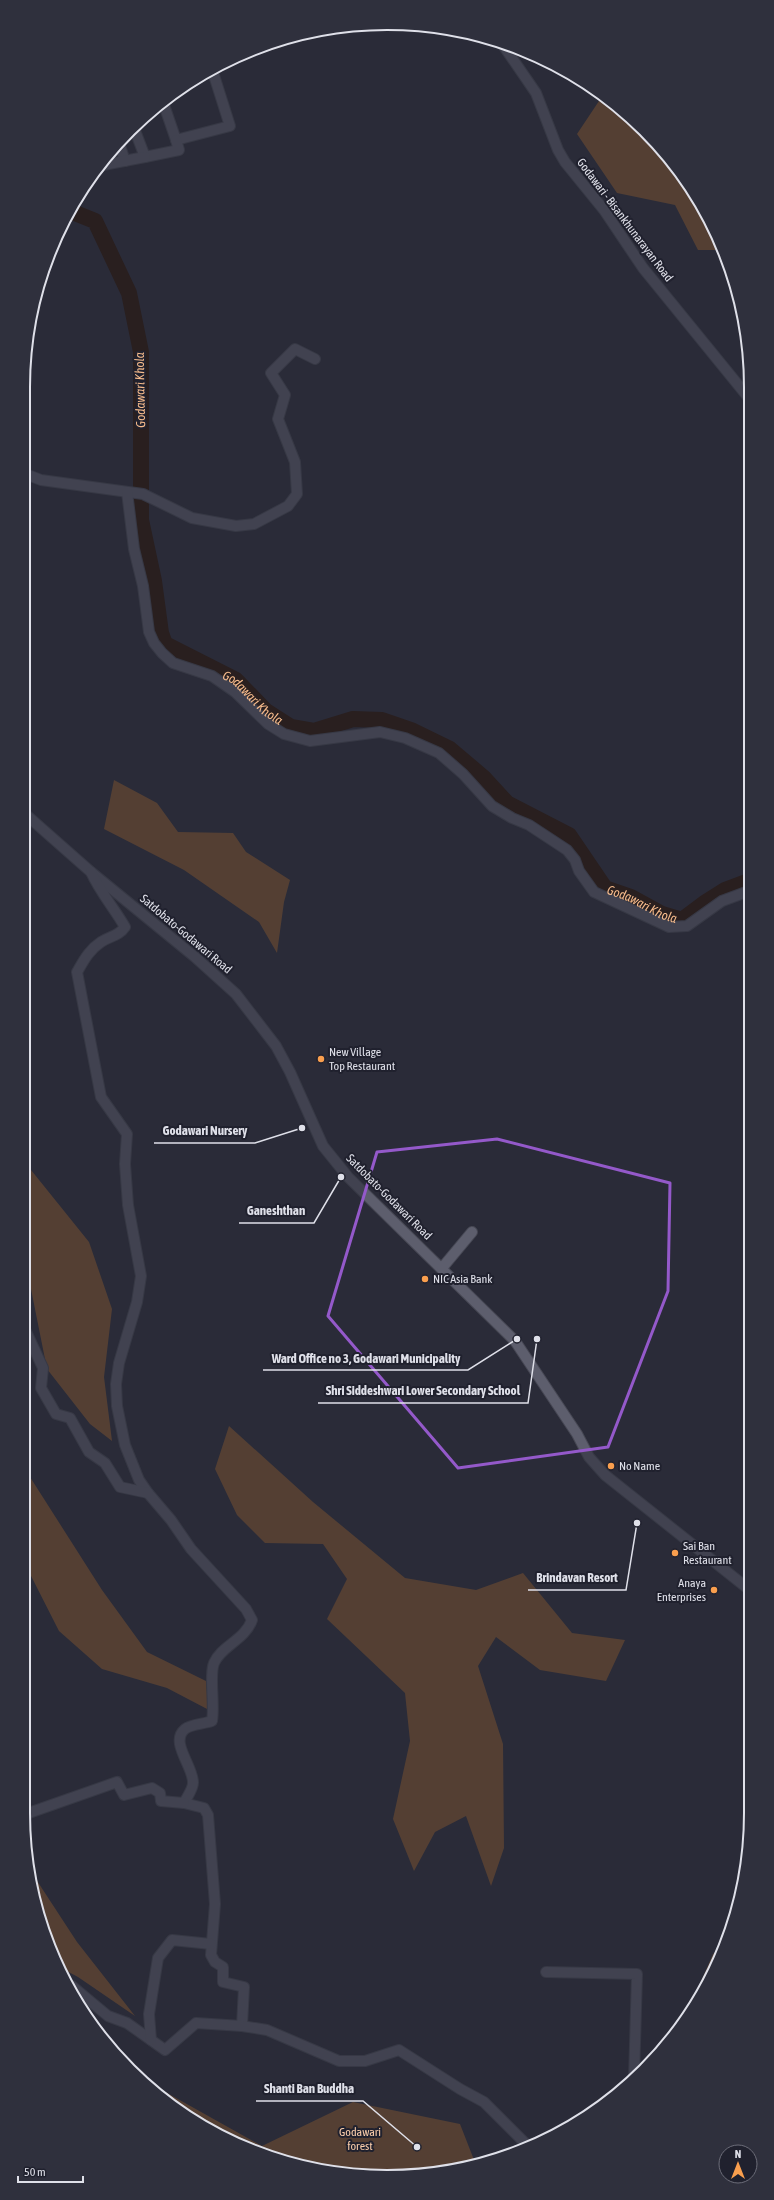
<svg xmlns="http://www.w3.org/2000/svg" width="774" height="2200" viewBox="0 0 774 2200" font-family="'Asap Condensed',sans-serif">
<rect width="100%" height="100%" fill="#2a2b38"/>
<!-- forest -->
<g fill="#87572e">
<polygon points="601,98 661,147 714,226 721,250 698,250 675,205 617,193 577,134"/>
<polygon points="114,780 157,803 178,832 233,833 246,852 290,880 284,902 277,953 259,922 184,870 104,829"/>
<polygon points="23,1160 89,1242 112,1309 104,1377 112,1441 90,1424 47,1369 31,1289 23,1266"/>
<polygon points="229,1426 313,1502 405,1578 476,1590 523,1573 572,1633 625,1640 606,1681 540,1670 496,1637 478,1666 503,1744 504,1848 491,1886 466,1816 435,1832 414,1871 393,1819 410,1741 405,1693 327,1619 347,1579 323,1544 265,1543 237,1515 215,1469"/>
<polygon points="23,1458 30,1477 102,1590 147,1652 206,1681 209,1710 167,1688 102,1669 59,1631 27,1568 23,1568"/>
<polygon points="28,1867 77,1942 135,2016 78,1977 61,1968 51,1952 30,1884"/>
<polygon points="720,1948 697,1998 696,1993 713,1954"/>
<polygon points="124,2063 160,2089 262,2146 353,2102 460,2124 476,2165 411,2176 340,2174 226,2139 166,2102"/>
</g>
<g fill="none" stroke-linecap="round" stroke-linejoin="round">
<!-- river -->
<path stroke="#281000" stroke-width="16" id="s1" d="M70,211L95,221L129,293L141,352V520L154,581L161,633L165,644L236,680L266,711L291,727L314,731L353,719L382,720L411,730L450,749L483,777L507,803L569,835L605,888L631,897L662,914L682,920L706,902L725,890L749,881"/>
<!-- minor casing -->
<g stroke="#474854" stroke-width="12">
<g id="minor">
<polyline points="503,45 536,93 558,150 565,162 604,210 643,268 748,397"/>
<polyline points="163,102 176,140 230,126 212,69"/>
<polyline points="134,128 145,157 179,150 176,140"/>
<polyline points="119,143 125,161"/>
<polyline points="98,166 145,157"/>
<polyline points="23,473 41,480 143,494 192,518 236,526 254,524 288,506 297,494 295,462 278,419 285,395 271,373 295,349 315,359"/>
<polyline points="127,492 134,549 143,586 149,632 154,643 162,653 173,663 212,676 235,692 268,724 284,734 310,741 380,732 405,738 439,753 463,774 492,806 512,818 529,825 567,850 575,860 579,871 594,892 669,927 687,926 722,901 749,891"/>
<polyline points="23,812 91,872 195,957 236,994 276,1046 290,1072 323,1146 348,1177 515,1341 577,1434 589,1457 605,1475 751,1591"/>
<path d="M91,872C100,892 114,908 125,927C119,936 110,936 101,942C89,950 84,960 77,972L101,1097L127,1134L125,1164L128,1205L141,1276L137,1302L119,1363L116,1384L117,1406L125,1445L139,1480L148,1493L171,1520L191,1549L246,1609L252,1620C245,1640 221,1646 214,1663C209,1675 215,1705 212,1721C204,1724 191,1724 185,1729C169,1742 194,1767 193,1783C193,1789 187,1797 184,1803L204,1808L208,1815L215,1904L211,1955L215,1962L223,1967V1982L244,1987L242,2026"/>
<polyline points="442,1268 472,1232"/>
<polyline points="23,1291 23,1315"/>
<polyline points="23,1325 43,1368 41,1388 56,1414 70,1418 89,1452 105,1463 120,1487 148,1493"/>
<polyline points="23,1705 23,1710"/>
<polyline points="23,1815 117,1782 124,1795 152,1788 160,1793 161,1801 184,1803"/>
<polyline points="546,1972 637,1974 634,2079"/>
<polyline points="72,1986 108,2016 127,2023 165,2050 196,2023 242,2026 267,2030 339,2061 365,2061 399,2050 460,2089 484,2102 526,2144"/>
<polyline points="151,2040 149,2014 158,1958 172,1940 211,1944"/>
</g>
</g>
<!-- minor -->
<use href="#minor" stroke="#5d5e6d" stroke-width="10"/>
</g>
<!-- marked area -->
<path d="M0 0H774V2200H0ZM497,1139L670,1183L668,1291L608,1447L458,1468L328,1316L377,1152Z" fill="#2a2b38" fill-opacity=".55" fill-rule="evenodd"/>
<path fill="none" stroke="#9459ca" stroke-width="3" stroke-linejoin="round" d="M497,1139L670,1183L668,1291L608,1447L458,1468L328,1316L377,1152Z"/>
<!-- markers -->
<g fill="#fa9f4e" stroke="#20212e" stroke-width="1.5">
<circle cx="321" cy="1059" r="4"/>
<circle cx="425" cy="1279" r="4"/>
<circle cx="611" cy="1466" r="4"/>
<circle cx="675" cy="1553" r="4"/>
<circle cx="714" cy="1590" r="4"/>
</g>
<g text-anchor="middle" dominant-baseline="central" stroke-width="4" stroke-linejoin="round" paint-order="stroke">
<!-- street labels -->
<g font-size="12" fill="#dfe0e9" stroke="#20212e">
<text transform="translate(625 220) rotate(53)">Godawari - Bisankhunarayan Road</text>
<text transform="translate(186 934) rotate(40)">Satdobato-Godawari Road</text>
<text transform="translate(389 1197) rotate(45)">Satdobato-Godawari Road</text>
</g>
<!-- poi labels -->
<g font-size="12" fill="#dfe0e9" stroke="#20212e" text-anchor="start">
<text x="329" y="1052">New Village<tspan x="329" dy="14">Top Restaurant</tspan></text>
<text x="433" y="1279">NIC Asia Bank</text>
<text x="619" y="1466">No Name</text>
<text x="683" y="1546">Sai Ban<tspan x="683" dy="14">Restaurant</tspan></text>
<text x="706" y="1583" text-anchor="end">Anaya<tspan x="706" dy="14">Enterprises</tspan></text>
</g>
<!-- park labels -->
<g font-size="12" fill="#fbceab" stroke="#20212e">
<text x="360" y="2132">Godawari<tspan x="360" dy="14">forest</tspan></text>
</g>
<!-- water labels -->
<g font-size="13" font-style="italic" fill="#f6bb8c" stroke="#20212e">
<text transform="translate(140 390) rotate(-91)">Godawari Khola</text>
<text stroke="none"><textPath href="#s1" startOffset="565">Godawari Khola</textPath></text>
<text stroke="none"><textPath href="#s1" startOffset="1034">Godawari Khola</textPath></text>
</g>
</g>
<!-- crop -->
<path d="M0 0H774V2200H0ZM387 30H387A357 357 0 0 1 744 387V1813A357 357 0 0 1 387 2170H387A357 357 0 0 1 30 1813V387A357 357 0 0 1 387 30Z" fill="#2f303d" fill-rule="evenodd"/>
<path fill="none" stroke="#dfe0e9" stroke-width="2" d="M387 30H387A357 357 0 0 1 744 387V1813A357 357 0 0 1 387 2170H387A357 357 0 0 1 30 1813V387A357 357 0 0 1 387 30Z"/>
<!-- callouts -->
<path fill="none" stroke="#dfe0e9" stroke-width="1.5" d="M302 1128L255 1143H154M341 1177L314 1223H239M517 1339L468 1370H263M537 1339L528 1403H318M637 1523L626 1590H528M417 2147L363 2101H256"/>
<g fill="#dfe0e9" stroke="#20212e" stroke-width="1.5">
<circle cx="302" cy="1128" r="4"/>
<circle cx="341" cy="1177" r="4"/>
<circle cx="517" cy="1339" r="4"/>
<circle cx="537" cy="1339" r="4"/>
<circle cx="637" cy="1523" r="4"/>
<circle cx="417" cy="2147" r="4"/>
</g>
<g font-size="13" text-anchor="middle" font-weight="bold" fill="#dfe0e9" stroke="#20212e" stroke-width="4" stroke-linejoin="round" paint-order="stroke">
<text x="205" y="1135">Godawari Nursery</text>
<text x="276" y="1215">Ganeshthan</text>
<text x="366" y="1363">Ward Office no 3, Godawari Municipality</text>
<text x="423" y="1395">Shri Siddeshwari Lower Secondary School</text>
<text x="577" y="1582">Brindavan Resort</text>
<text x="309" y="2093">Shanti Ban Buddha</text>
</g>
<!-- north arrow -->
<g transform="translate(738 2164)"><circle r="19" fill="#20212e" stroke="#6c6d79"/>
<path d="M0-3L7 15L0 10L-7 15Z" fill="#fa9f4e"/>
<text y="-6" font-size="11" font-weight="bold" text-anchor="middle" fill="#dfe0e9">N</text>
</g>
<!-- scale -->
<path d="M18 2176v6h65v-6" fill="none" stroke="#dfe0e9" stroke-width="2"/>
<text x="24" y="2176" font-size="12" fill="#dfe0e9" stroke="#20212e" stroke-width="3" paint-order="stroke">50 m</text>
</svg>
